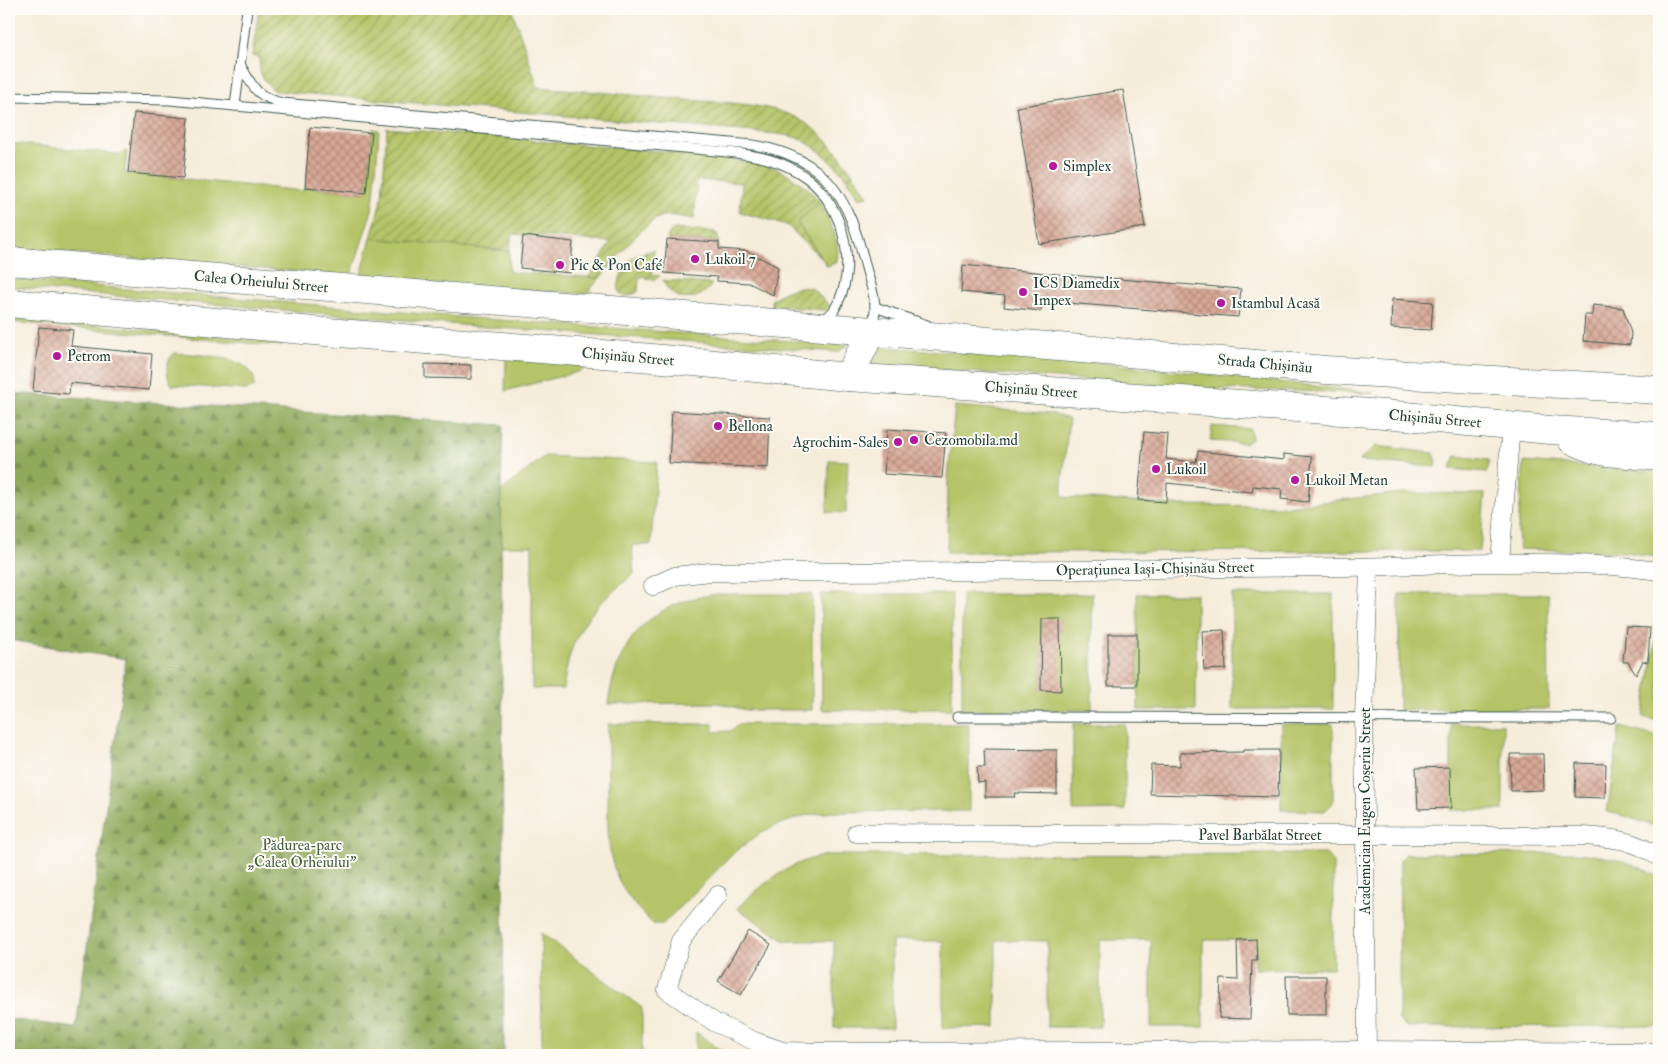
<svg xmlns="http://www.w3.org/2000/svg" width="1668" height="1064" viewBox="0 0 1668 1064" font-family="'IM FELL Double Pica',serif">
<defs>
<pattern id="forest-firs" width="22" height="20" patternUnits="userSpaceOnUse" patternTransform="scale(1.25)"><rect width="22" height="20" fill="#90aa5c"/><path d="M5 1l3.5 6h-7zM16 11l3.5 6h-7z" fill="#758c4d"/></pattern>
<pattern id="garden-furrows" width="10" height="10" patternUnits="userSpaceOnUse" patternTransform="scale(1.25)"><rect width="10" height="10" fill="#b5c467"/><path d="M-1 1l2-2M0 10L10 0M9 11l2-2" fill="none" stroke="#93a056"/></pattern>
<pattern id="building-cross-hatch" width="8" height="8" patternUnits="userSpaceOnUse" patternTransform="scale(1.25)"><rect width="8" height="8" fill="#d9a897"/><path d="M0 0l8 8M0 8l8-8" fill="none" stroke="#af8a7c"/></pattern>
</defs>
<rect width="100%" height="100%" fill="#fdfcf7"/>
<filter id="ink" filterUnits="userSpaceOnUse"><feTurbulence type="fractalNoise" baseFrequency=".02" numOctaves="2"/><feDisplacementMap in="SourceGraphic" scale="10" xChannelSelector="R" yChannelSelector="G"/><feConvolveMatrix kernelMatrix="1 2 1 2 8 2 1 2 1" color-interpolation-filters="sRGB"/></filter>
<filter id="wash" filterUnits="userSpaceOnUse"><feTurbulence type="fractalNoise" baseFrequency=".0096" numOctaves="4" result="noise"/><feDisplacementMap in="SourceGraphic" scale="20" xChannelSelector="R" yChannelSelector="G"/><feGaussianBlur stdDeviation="1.12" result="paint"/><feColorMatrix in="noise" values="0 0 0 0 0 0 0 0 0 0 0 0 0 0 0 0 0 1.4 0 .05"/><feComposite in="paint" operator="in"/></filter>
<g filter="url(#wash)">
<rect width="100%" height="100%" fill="#f6ecda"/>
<!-- grass -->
<g fill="#b5c467" stroke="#6a804e">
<polygon points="373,129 379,130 374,196 372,210 351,276 9,248 9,143 118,154 127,151 125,173 303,191 305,187 366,193"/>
<polygon points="853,174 868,196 859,198 847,179"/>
<path d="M820,202C828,218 843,246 836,263L827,266L797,222Z"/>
<polygon points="371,238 509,251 509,272 600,278 586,294 360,279"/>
<polygon points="9,279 472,318 848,345 838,352 485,327 9,287"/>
<polygon points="9,318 282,341 282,346 9,322"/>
<polygon points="883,347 1093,362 1306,385 1374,393 1214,389 868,365"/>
<path d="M175,353C195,355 260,354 254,387L246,390L172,385C165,375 165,361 175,353Z"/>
<polygon points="506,359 588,366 581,371 505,391"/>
<polygon points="955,406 1051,414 1069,419 1062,485 1062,497 1175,505 1286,506 1402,493 1485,494 1480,551 947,552 948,478"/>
<polygon points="1212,426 1250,429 1252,438 1246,443 1210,441"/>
<polygon points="1376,446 1434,453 1437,463 1436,467 1359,461"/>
<path d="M545,456L657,462L651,545H632L634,574C605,597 584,615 571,651C567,663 565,677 563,689H532V546H502L501,491Z"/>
<polygon points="1456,456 1489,460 1487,472 1450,469"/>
<polygon points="829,460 848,461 846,513 827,512"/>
<polygon points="1524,462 1659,472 1659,558 1627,552 1519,549 1518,528"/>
<path d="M718,594H812V710H746L718,703L608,704C617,638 651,602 718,594Z"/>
<polygon points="821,594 952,594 952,709 822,710"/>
<rect x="962" y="594" width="130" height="116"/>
<polygon points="1137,594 1196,594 1196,710 1138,710"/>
<rect x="1232" y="594" width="101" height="115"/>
<polygon points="1399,594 1548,594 1549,709 1399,710"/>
<polygon points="1659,623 1659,721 1643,717"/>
<path d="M608,724H713V732L730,731L739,724H969V811L834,812L807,815L780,824L762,832L737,850L663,924H653C639,910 626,896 618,878C606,851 608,822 608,794C608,771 608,747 608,724Z"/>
<polygon points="1073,724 1125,724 1125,810 1073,811"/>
<polygon points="1281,724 1333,724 1333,803 1325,811 1281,810"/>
<rect x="1451" y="724" width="52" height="86"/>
<polygon points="1620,727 1659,737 1659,815 1657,827 1625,816 1607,812"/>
<path d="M1576,853C1606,856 1633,861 1659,878V1026L1407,1027L1399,1020L1400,860L1406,854Z"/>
<path d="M1326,854L1333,861V968L1255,969V940H1203V1027H1151V940H1100V1027H1047V941L996,940V1027L943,1028V941H892V1028H834V941H785L737,908C766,882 788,862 828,855Z"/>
<polygon points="541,933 642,1008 642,1055 542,1055"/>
<polygon points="696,1032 720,1050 731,1055 696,1055"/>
</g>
<!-- forest -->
<polygon fill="url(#forest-firs)" stroke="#587448" points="9,393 503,425 501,491 504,1055 9,1055 9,1019 76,1028 126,659 9,640"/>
<!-- garden -->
<g fill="url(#garden-furrows)" stroke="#6a804e">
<path d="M259,9H512L538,87C587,91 636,95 686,100C722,103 772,102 804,122C825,135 839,154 853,174L847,179C834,163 817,146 797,138C791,136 784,135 777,134L275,91C262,80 259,74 259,57L252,56Z"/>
<path d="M387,128L669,152L756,163L775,168L789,175L809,189L820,202L797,222L820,257L787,225L740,212L742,183L697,180L694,219C685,218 672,214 663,216C643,222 614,262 600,278L589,277L611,242L512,234L509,251L371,238L382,197Z"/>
<polygon points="674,229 715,232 718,236 719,242 667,239 669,233"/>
<path d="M654,250L652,275L660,276L653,280L652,278L646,279L645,276L639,278L638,292C607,309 619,267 634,257C639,253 648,252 654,250Z"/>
<path d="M663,280L712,284C699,304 672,304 663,280Z"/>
<polygon points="799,287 812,288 830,306 826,310 772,306 771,300 784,292"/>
</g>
<g id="blocks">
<!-- building -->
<g fill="url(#building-cross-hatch)">
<polygon points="1123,90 1145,227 1039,244 1017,107"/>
<polygon points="134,113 189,118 183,178 128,173"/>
<polygon points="310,127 372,133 366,193 305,187"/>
<polygon points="523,236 573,242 570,273 520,268"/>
<polygon points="667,239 719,242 719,249 747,251 778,267 773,295 749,283 717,281 717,277 664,273"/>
<polygon points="963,265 1045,273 1241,289 1238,317 1042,301 1041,311 1004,307 1005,296 961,292"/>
<polygon points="1392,299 1433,302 1431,330 1391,328"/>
<polygon points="1593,305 1623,308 1631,333 1630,345 1583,341 1585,315 1592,315"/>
<polygon points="39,327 73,330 71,346 152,354 149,390 70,383 69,394 33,391"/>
<polygon points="425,364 471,365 471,379 425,378"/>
<polygon points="672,411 770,417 768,468 669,463"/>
<polygon points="887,429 946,433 942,478 884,474"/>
<polygon points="1144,432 1168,434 1166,459 1196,462 1198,451 1284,460 1284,454 1312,457 1308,502 1281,499 1282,489 1253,486 1252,492 1167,483 1166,502 1138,500"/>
<polygon points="1042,619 1060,619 1061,691 1041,690"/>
<polygon points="1626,627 1650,628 1648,662 1643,661 1636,675 1628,662 1623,662"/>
<polygon points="1224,630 1226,669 1204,670 1202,631"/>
<rect x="1108" y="634" width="29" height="52"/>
<polygon points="984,749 1057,750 1057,794 1014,793 1015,797 985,797 985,782 978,783 977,767 985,767"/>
<polygon points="1243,750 1279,750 1278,797 1150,794 1151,765 1180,766 1180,753 1243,752"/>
<polygon points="1510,754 1543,754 1544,790 1511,791"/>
<polygon points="1576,763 1606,764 1605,798 1575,797"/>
<polygon points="1450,767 1451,808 1418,809 1416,768"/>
<polygon points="748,931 771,945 741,995 718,981"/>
<polygon points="1256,939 1257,960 1252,960 1250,1019 1219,1018 1221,979 1238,980 1237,940"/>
<polygon points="1286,976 1326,976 1326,1015 1287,1015"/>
</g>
</g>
</g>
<g filter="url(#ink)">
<use href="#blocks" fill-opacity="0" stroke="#3f574d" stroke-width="1"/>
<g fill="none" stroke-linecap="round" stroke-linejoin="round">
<!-- service casing -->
<g stroke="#3f574d" stroke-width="11">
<g id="service">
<path d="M241,66C254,89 256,96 282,103L753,145C826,157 848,196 865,264C868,277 876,297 875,309C875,315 873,322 872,328"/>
<path d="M9,97L170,100L727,152C756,155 783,160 807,178C844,206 860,269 834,310C831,314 827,317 823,321"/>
<polyline points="235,106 247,9"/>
<polyline points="875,307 927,325"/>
<polyline points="957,717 1611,718"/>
</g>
</g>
<!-- minor casing -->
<g stroke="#3f574d" stroke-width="19">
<g id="minor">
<polyline points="1500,562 1511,425"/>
<path d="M653,586L675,576L710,572C919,573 1127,569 1335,567C1443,566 1552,556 1659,571"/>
<path d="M856,833L1584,836C1614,838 1634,840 1659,857"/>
<polyline points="718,895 681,941 667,990 714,1022 754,1041 783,1051 827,1052 1367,1050 1659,1052"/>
<polyline points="1367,1055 1364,717 1369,567"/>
</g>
</g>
<!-- trunk casing -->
<g stroke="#3f574d" stroke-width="29">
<g id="trunk">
<polyline points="9,261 872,331 1326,370 1659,390"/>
<polyline points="9,303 314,331 652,358 848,377 1385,414 1550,430 1659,436"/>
<polyline points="848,377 872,331"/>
<polyline points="1572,440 1593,449 1607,452 1659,457"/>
</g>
</g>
<!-- service -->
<use href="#service" stroke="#fff" stroke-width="9"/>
<!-- minor -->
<use href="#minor" stroke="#fff" stroke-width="18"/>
<!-- trunk -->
<use href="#trunk" stroke="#fff" stroke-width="28"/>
</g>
</g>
<!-- markers -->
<g fill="#b5179e" stroke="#fdfcf7" stroke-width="2">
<circle cx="1053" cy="166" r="5"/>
<circle cx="695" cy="259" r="5"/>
<circle cx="560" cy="265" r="5"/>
<circle cx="1023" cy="292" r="5"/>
<circle cx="1221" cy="303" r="5"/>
<circle cx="57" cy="356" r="5"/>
<circle cx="718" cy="426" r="5"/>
<circle cx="914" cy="440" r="5"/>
<circle cx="898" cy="442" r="5"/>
<circle cx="1156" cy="469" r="5"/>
<circle cx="1295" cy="480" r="5"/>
</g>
<g text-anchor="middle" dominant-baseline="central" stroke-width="4" stroke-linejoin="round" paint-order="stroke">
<!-- poi labels -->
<g font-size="15" fill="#1f3d34" stroke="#fdfcf7" text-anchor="start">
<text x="1063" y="166">Simplex</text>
<text x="705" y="259">Lukoil 7</text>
<text x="570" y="265">Pic &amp; Pon Café</text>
<text x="1033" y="283">ICS Diamedix<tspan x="1033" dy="17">Impex</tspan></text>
<text x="1231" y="303">Istambul Acasă</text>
<text x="67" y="356">Petrom</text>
<text x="728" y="426">Bellona</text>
<text x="924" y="440">Cezomobila.md</text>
<text x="888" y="442" text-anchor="end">Agrochim-Sales</text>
<text x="1166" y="469">Lukoil</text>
<text x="1305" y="480">Lukoil Metan</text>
</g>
<!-- street labels -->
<g font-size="15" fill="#1f3d34" stroke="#fdfcf7">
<text transform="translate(261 282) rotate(5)">Calea Orheiului Street</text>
<text transform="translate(628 357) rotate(5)">Chișinău Street</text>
<text transform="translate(1265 364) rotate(5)">Strada Chișinău</text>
<text transform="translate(1031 390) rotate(4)">Chișinău Street</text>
<text transform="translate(1435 419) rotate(5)">Chișinău Street</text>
<text transform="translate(1155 569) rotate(-1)">Operațiunea Iași-Chișinău Street</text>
<text transform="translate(1365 811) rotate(-90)">Academician Eugen Coșeriu Street</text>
<text x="1260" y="835">Pavel Barbălat Street</text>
</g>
<!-- park labels -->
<g font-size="15" fill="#445f41" stroke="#fdfcf7">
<text x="302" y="845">Pădurea-parc<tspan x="302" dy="17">„Calea Orheiului”</tspan></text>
</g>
</g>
<!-- margin -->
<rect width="1668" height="1064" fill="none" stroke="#fdfcf7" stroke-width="30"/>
</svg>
